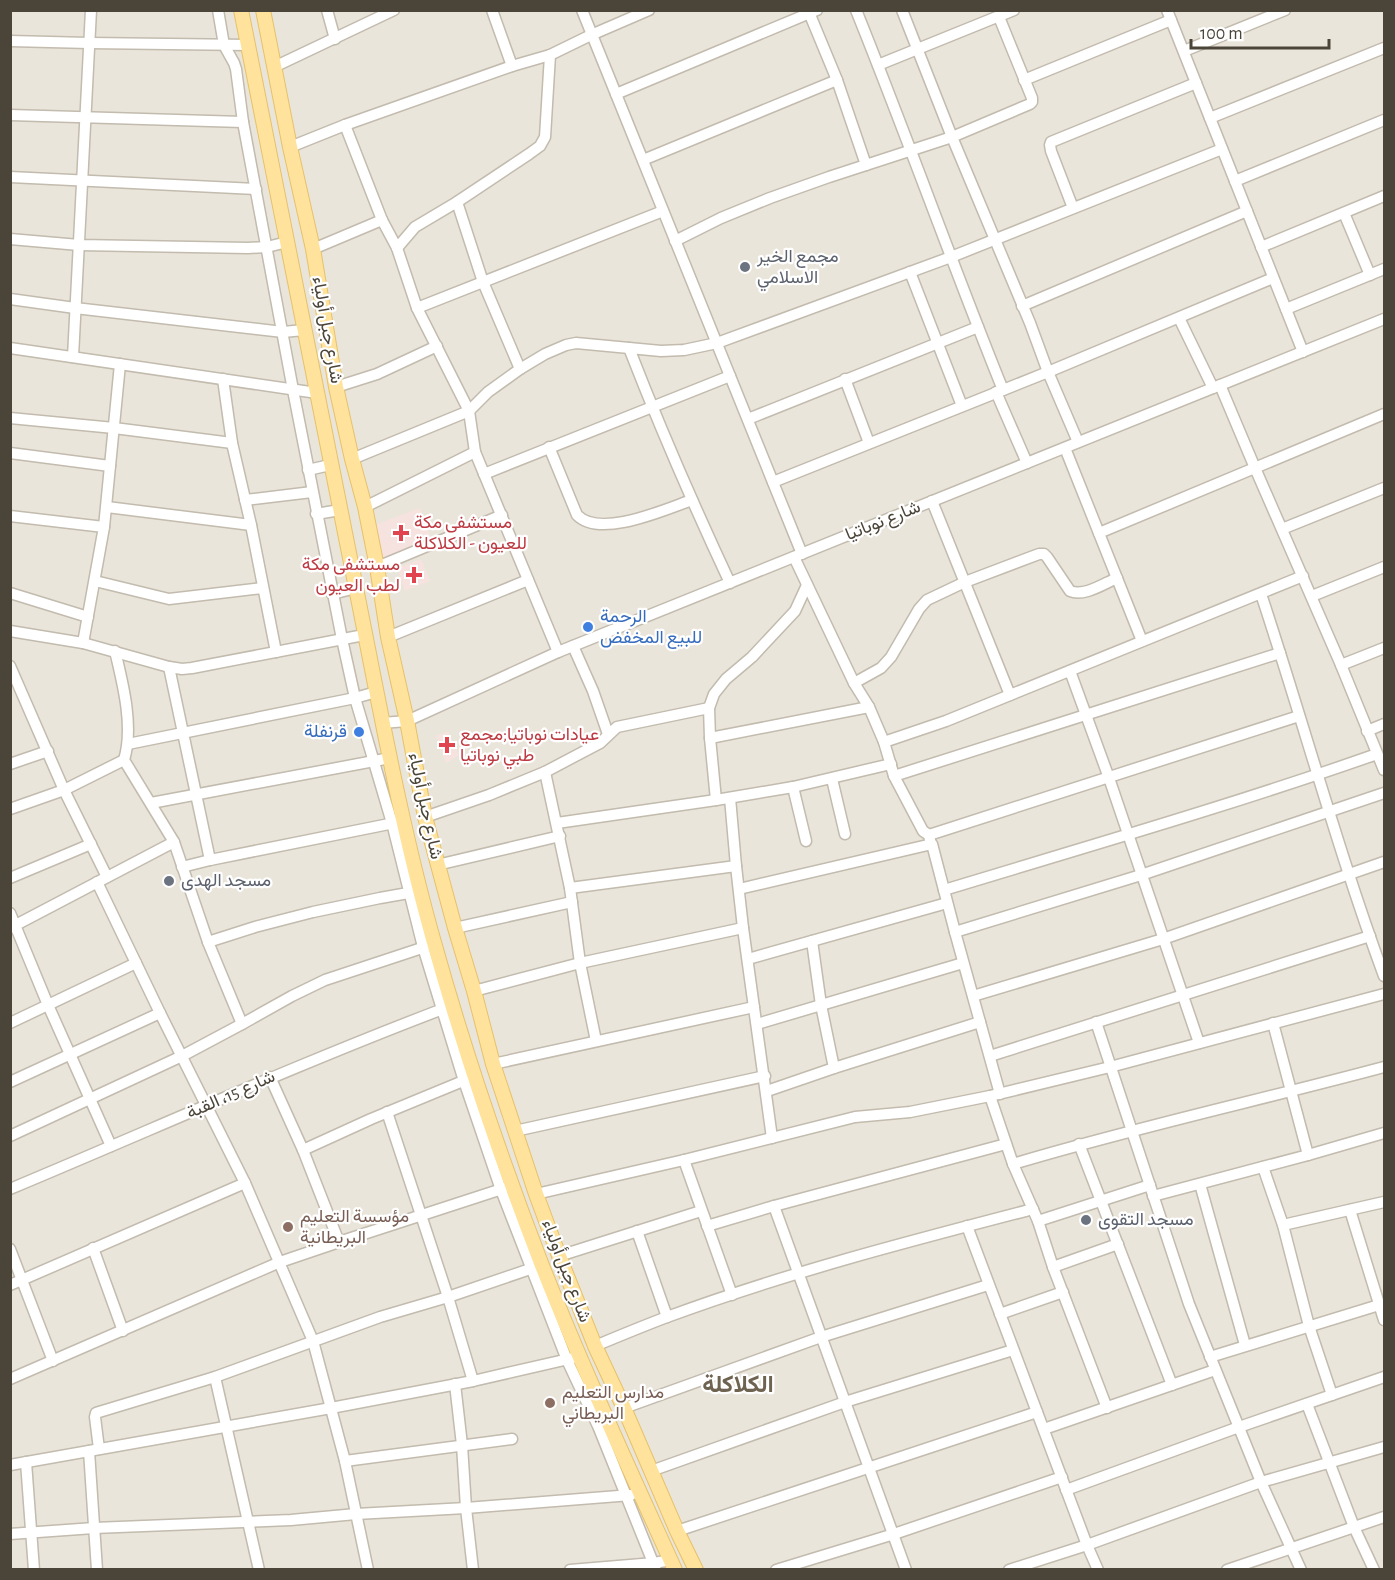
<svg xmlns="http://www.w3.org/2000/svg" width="1395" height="1580" viewBox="0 0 1395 1580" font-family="'Alegreya Sans',Vazirmatn,sans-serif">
<rect width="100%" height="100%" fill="#f6f3ec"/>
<!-- residential -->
<rect fill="#eae5da" x="11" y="11" width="1373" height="1558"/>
<!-- medical -->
<g fill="#f6e3e0">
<polygon points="420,508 432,540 378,559 372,526"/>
<polygon points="421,559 430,581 405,591 397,568"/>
<polygon points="448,732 459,755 446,763 436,736"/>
</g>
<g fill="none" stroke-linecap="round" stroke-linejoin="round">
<!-- minor casing -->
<g stroke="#c2bbae" stroke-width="13">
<g id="minor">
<polyline points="218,10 224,45 234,63 236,69 243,122 293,390 342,639 355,698 392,823 423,947 464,1081 501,1190 567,1360 598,1426 656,1570"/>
<polyline points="327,10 335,39"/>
<polyline points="492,10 512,66"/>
<polyline points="582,10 802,554"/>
<polyline points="808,10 837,80 866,165"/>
<path d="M856,10C907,136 952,264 1003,390"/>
<polyline points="902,10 952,137 1030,323 1048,372 1078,442"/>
<polyline points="1167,10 1303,352"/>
<polyline points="10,41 89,43 248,45"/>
<polyline points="1184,51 1285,10"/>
<polyline points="878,65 1014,10"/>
<polyline points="274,67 394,10"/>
<polyline points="1024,80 1171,20"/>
<polyline points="616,94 817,10"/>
<polyline points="10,115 243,122"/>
<polyline points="1210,118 1384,48"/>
<polyline points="345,125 382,220 397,248 417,308 469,411 475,452 558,652"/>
<polyline points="290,147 345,125 512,66 550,55 591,35 649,10"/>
<polyline points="643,160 837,80"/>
<polyline points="10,177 256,189"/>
<polyline points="1235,181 1384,120"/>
<polyline points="457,202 483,282 520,369"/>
<polyline points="1073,208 1051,151 1050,145 1051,142 1196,83"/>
<polyline points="1344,213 1370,275"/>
<polyline points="10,239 79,245 248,248 267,247 287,242"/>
<polyline points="675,241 721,218 770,198 829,177 952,137 1030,104 1032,102 1032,98 999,17"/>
<polyline points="1261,247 1384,196"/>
<polyline points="397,248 415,227 457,202 529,154 540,146 545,137 550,55"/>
<polyline points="313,249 382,220"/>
<polyline points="910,272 962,406"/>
<polyline points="10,299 75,308 283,332 304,330"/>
<polyline points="1022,306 1247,211"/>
<polyline points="417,308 663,211"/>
<polyline points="1286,309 1384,269"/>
<polyline points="1179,318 1213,388"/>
<polyline points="10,348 317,393"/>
<path d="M629,348C660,428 694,506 730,583"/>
<polyline points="73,357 91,10"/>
<polyline points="223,379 232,443 251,525 276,652"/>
<polyline points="845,379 869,443"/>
<polyline points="1220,385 1255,468 1341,665 1384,770"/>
<polyline points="336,387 377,374 437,346"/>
<polyline points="996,392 1027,463"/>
<polyline points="10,418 114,428 232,443"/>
<polyline points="748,419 978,327"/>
<path d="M549,447L577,515C600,539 666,509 692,500"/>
<polyline points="1065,448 1142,641"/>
<polyline points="10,453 110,466"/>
<polyline points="352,459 469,411 488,392 520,369 545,354 566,345 576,343 661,351 684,350 717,343 951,257 1222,149"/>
<polyline points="308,470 330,465"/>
<polyline points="484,474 730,376"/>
<polyline points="773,482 1048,372 1273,278"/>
<polyline points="245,500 312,492"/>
<polyline points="932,501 1010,695"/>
<polyline points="107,507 251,525"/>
<polyline points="365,507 475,452"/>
<polyline points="316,514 340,510"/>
<polyline points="10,516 104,527"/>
<polyline points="1282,529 1384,488"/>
<polyline points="1099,533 1384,414"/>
<polyline points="794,557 854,683 869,707 884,742 894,776 923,831 929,835 930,840"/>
<polyline points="377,567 502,515"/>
<polyline points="95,581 169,599 263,588"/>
<polyline points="10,593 88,617"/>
<polyline points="332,594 356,588"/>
<path d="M1261,594C1303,721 1338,851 1384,976"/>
<polyline points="1312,596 1384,567"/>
<polyline points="10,631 83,643 169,667 182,669 192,668 364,635"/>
<polyline points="388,637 528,580"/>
<polyline points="83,643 104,527 120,364"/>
<polyline points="573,646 593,691 608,734"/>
<path d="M115,651C123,684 134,727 124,760L174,842L208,942L242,1024"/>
<polyline points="1341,665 1384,648"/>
<polyline points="10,666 64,790 107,877"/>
<polyline points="169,667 210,860"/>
<polyline points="1070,671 1109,778 1199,1043"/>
<path d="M854,683L881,668L891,657L919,609L927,600L965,582L1039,554H1044L1047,557L1070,591C1084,597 1103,584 1117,578"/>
<polyline points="382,723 407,721 558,652 1384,319"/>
<polyline points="1367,731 1384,724"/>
<polyline points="710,738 869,707"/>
<polyline points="884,742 946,721 1303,576"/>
<polyline points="128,744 355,698 376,692"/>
<polyline points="10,764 48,751"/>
<polyline points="545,772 570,888 580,963 596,1041"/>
<polyline points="894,776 1280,653"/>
<polyline points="832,779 845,834"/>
<polyline points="793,787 806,841"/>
<polyline points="730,798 736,866 743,928 772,1138"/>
<polyline points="716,800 710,738 709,708 714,694 726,679 752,657 795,611 807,585"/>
<polyline points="151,803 390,758"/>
<polyline points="10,809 64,790 124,760"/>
<polyline points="425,817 489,795 545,772 600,743 617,727 709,708"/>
<polyline points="557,823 716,800 793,787 891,764"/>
<polyline points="929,835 1299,716"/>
<polyline points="437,865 560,836"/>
<polyline points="182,867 210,860 399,822"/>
<polyline points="10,878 91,844"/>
<polyline points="97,882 160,1013 245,1183 313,1341 345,1461 368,1570"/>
<polyline points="570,888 736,866"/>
<polyline points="739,889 932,844 955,932 1000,1094"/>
<path d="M944,890C1089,846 1235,804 1377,754"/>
<polyline points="10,913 48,1005 111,1146"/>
<polyline points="10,928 174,842"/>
<polyline points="455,928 572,902"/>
<polyline points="955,932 1141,875 1384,793"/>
<polyline points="812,941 821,1005 834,1068"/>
<polyline points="208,942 255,927 313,912 380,898 414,892"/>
<polyline points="748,959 947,903"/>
<polyline points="474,991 580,963 743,928"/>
<polyline points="973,996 1163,939 1384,862"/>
<polyline points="1096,1022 1189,1304 1261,1482 1301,1570"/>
<polyline points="10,1023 136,963"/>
<polyline points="1273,1023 1308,1155"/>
<polyline points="757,1024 963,963"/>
<polyline points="990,1056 1370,936"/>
<polyline points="493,1064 754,1007"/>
<polyline points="270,1077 303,1150 339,1242"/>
<polyline points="10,1082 160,1013"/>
<polyline points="767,1091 834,1068 980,1022"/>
<polyline points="990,1096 1013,1164 1038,1221 1053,1267 1107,1408"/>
<polyline points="387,1112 448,1297 473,1381"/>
<polyline points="515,1131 765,1076"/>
<polyline points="10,1136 182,1056 242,1024 292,996 325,980 428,946"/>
<polyline points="1079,1144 1172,1385"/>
<polyline points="303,1150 371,1119 468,1079"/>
<polyline points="684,1160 732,1295"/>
<path d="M1013,1164C1136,1127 1261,1100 1384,1067"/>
<polyline points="1263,1167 1283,1225 1309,1326 1332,1395"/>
<polyline points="1200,1184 1245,1345"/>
<path d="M10,1189C156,1128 300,1063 448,1007"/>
<polyline points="536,1194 684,1160 855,1117 910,1112 990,1096 1110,1067 1384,994"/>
<polyline points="1153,1196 1308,1155 1384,1133"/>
<polyline points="774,1206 906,1570"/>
<polyline points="1350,1210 1384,1320"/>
<polyline points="1038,1221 1150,1185"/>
<polyline points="1283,1225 1384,1202"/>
<polyline points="707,1226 774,1206 1006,1144"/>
<polyline points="967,1226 1087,1545 1098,1570"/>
<polyline points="637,1231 667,1317"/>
<polyline points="93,1248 123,1331"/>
<polyline points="10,1249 53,1361"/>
<polyline points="559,1256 701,1211"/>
<polyline points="1053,1267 1118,1244"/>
<polyline points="10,1285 245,1183"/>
<polyline points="1000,1314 1063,1292"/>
<path d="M595,1346C619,1336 643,1326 667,1317C786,1273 910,1241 1033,1209"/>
<polyline points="1210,1357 1379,1305"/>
<polyline points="215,1377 259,1570"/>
<polyline points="10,1379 280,1262 339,1242 505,1188"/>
<polyline points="455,1384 462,1445 466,1508 473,1570"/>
<polyline points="1307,1404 1354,1527 1374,1570"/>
<polyline points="624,1408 821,1337 988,1285"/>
<polyline points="1044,1429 1215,1370"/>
<polyline points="99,1449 95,1417 96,1413 99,1412 215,1377 380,1317 448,1297 536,1267"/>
<polyline points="89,1451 97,1570"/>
<polyline points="345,1461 512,1439"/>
<polyline points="26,1462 34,1570"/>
<polyline points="10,1465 331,1408 473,1381 573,1358"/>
<polyline points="651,1471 845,1402 1013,1350"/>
<polyline points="1066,1490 1239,1427 1384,1377"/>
<polyline points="677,1531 1037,1412"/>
<polyline points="10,1534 94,1528 291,1520 356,1514 466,1508 631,1495"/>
<polyline points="570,1570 654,1563 671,1560"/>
<polyline points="776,1570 894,1534 1062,1477"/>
<polyline points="1009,1570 1087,1545 1261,1482 1384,1447"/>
<polyline points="1227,1570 1384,1517"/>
</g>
</g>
<!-- major casing -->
<g stroke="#e6c16a" stroke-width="16">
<g id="major">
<path d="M241,10C279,194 313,379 351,563C377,691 399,820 435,946C465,1053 501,1159 541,1263C582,1367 629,1468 675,1570"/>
<polyline points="263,10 290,147 313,249 336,387 352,459 365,507 377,567 388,637 407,721 425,817 455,928 474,991 493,1064 536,1194 559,1256 595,1346 624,1408 677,1531 696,1570"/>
</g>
</g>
<!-- minor -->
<use href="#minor" stroke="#fff" stroke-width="10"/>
<!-- major -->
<use href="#major" stroke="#ffe39c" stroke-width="14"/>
</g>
<!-- markers -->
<g fill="#6b7280" stroke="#fff" stroke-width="2">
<circle cx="745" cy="267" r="6"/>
<circle cx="169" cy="881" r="6"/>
<circle cx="1086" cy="1220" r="6"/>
</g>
<g fill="#e0444e" stroke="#fff" stroke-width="2">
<path d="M398 524h6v6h6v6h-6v6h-6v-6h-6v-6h6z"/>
<path d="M411 566h6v6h6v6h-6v6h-6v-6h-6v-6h6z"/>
<path d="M444 736h6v6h6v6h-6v6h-6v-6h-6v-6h6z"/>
</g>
<g fill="#3f7fe0" stroke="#fff" stroke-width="2">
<circle cx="588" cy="627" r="6"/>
<circle cx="359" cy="732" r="6"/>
</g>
<g fill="#8d6e63" stroke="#fff" stroke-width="2">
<circle cx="288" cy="1227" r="6"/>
<circle cx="550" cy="1403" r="6"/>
</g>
<g text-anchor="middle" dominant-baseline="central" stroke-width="4.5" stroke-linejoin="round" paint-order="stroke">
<!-- worship labels -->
<g font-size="18" fill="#5b616d" stroke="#fff" text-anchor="start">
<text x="757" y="257">مجمع الخير<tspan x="757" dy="21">الاسلامي</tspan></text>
<text x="181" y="881">مسجد الهدى</text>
<text x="1098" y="1220">مسجد التقوى</text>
</g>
<!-- street labels -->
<g font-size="18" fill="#4b4439" stroke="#fff">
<text transform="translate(327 330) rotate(80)">شارع جبل أولياء</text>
<text transform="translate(883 521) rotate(-22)">شارع نوباتيا</text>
<text transform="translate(425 806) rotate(78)">شارع جبل أولياء</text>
<text transform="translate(231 1095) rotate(-24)">شارع 15، القبة</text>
<text transform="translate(566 1271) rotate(69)">شارع جبل أولياء</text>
</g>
<!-- health labels -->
<g font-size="18" fill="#be3a42" stroke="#fff" text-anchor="start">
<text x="414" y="523">مستشفى مكة<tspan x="414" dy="21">للعيون - الكلاكلة</tspan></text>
<text x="400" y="565" text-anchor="end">مستشفى مكة<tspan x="400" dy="21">لطب العيون</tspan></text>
<text x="460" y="735">عيادات نوباتيا;مجمع<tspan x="460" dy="21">طبي نوباتيا</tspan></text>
</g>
<!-- shop labels -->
<g font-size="18" fill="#366cbe" stroke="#fff" text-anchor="start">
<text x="600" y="617">الرحمة<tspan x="600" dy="21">للبيع المخفض</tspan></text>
<text x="347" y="732" text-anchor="end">قرنفلة</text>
</g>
<!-- education labels -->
<g font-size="18" fill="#785e54" stroke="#fff" text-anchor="start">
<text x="300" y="1217">مؤسسة التعليم<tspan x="300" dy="21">البريطانية</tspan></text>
<text x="562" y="1393">مدارس التعليم<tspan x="562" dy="21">البريطاني</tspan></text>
</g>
<!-- district labels -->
<g font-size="24" font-weight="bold" fill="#6e6250" stroke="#fff">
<text x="738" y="1385">الكلاكلة</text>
</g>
</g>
<!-- border -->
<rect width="1395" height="1580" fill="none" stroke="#4b4439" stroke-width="24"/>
<!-- scale -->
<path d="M1191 39v9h138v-9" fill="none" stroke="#4b4439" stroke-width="3"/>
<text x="1200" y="39" font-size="18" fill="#4b4439" stroke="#ffffff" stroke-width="4.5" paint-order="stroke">100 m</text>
</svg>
